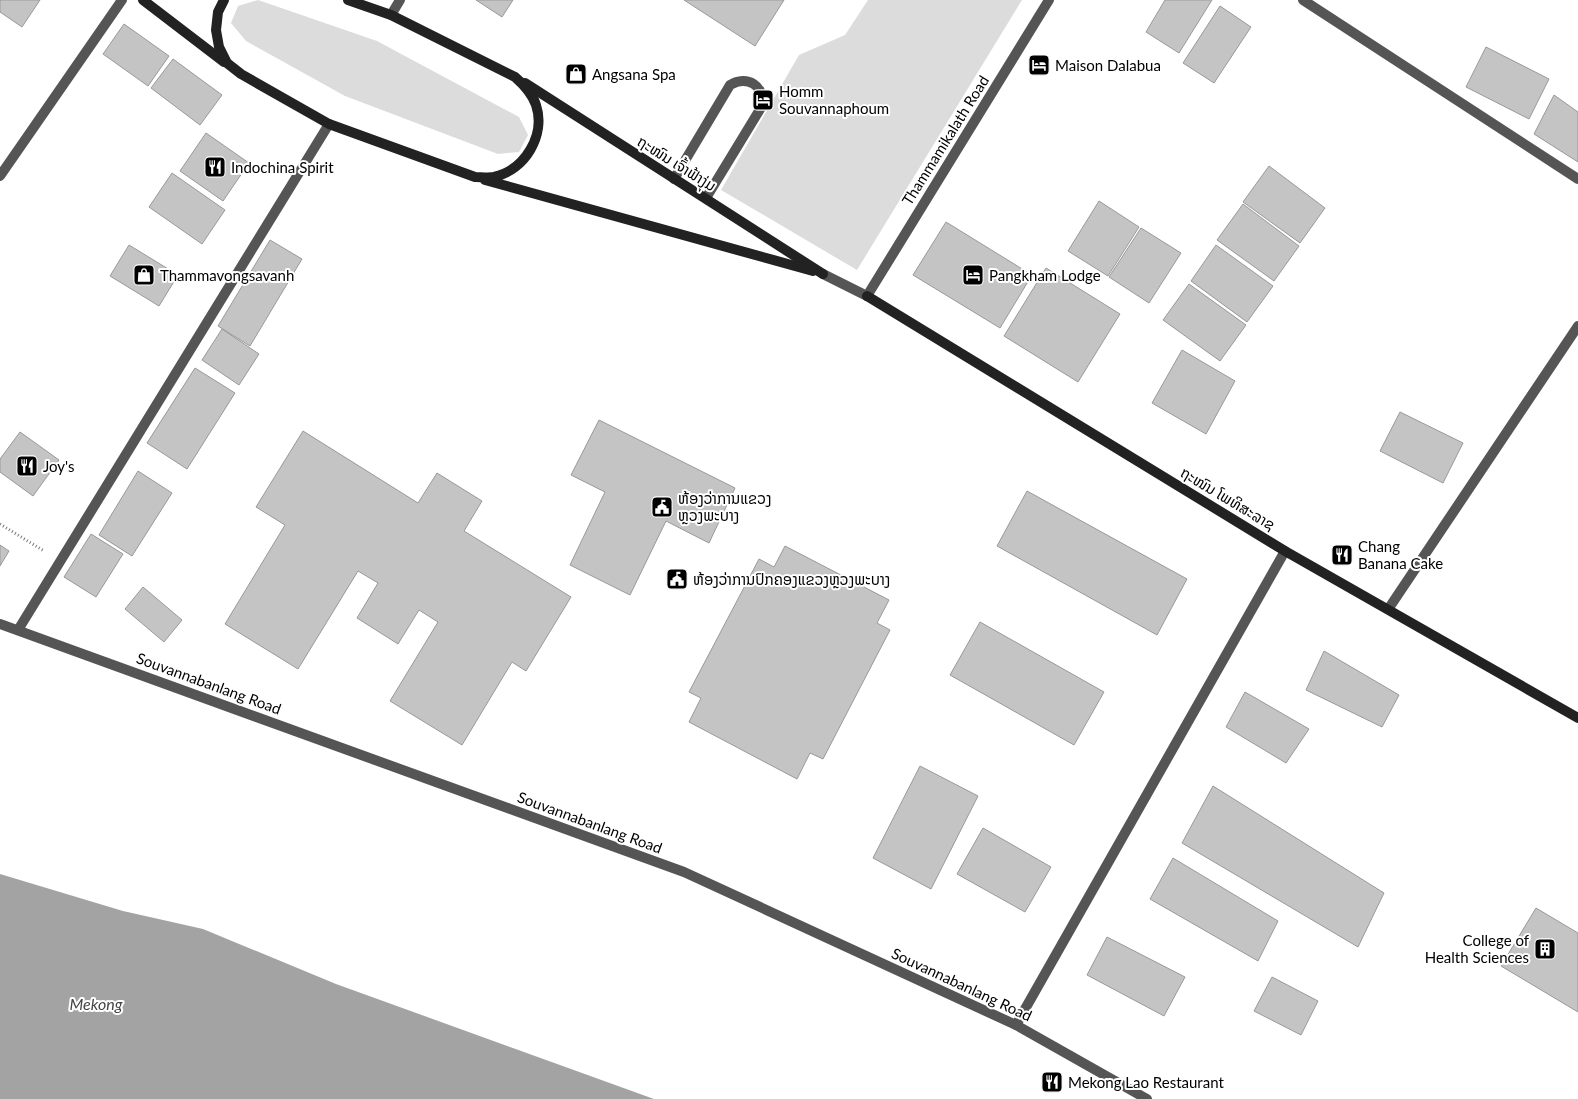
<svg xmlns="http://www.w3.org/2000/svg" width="1578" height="1099" viewBox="0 0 1578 1099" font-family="Lato,'Noto Sans Lao',sans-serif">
<rect width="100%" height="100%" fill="#fff"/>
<!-- green -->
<g fill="#dcdcdc">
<polygon points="258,0 377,41 519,117 528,135 519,152 498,154 345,96 246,41 231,23 238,6"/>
<polygon points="868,0 1022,0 857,270 721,190 799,55 845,35"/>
</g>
<!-- water -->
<polygon fill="#a3a3a3" points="0,874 123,911 203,929 336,984 654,1099 0,1099"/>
<!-- building -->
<g fill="#c4c4c4" stroke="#999">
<polygon points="0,0 40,0 22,27 0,12"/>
<polygon points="476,0 513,0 502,17"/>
<polygon points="684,0 784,0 755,46"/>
<polygon points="1165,0 1212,0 1179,53 1146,32"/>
<polygon points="1220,6 1251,27 1214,83 1183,63"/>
<polygon points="124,24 169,56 148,86 103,54"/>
<polygon points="1486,47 1549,79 1529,119 1466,87"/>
<polygon points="173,59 222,95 200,125 151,88"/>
<polygon points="1554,95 1578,112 1578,162 1534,134"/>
<polygon points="206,133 249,163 223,201 180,171"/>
<polygon points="1269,166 1325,208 1300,243 1243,202"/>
<polygon points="172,173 225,210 202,244 149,207"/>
<polygon points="1099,201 1139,227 1108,276 1068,251"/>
<polygon points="1243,204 1299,246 1274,281 1217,240"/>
<polygon points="946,222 1032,275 1000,328 913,275"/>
<polygon points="1141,228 1181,253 1149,303 1109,277"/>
<polygon points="270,240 302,259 250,346 218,326"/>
<polygon points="129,245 178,275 159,306 110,276"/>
<polygon points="1216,245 1273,286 1247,322 1191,281"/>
<polygon points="1046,268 1120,314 1078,382 1004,336"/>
<polygon points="1189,284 1246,325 1220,361 1163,320"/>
<polygon points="222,329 259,354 239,385 202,360"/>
<polygon points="1182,350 1235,381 1206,434 1152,403"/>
<polygon points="195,368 235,393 187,469 147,443"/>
<polygon points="1400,412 1463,443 1443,483 1380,451"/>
<polygon points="599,420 735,488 709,543 666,521 630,595 570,565 605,492 571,475"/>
<polygon points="303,431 418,503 437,473 482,501 464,531 571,597 526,671 512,662 462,745 390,701 438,622 419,610 398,644 357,618 378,583 358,571 298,669 225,624 285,525 256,507"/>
<polygon points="20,432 59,460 33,496 0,472 0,459"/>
<polygon points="138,471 172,493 132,556 99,535"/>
<polygon points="1027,491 1187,579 1157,635 997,546"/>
<polygon points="91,534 123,554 96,597 64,577"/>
<polygon points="0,545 9,551 0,566"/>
<polygon points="785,546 889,600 877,623 890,630 823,759 810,753 797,779 689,722 701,698 689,692 759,559 774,567"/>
<polygon points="143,587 182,620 164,642 125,609"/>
<polygon points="980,622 1104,692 1074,745 950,675"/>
<polygon points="1324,651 1399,695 1382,727 1306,690"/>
<polygon points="1245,692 1309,729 1286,763 1226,727"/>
<polygon points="920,766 978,796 931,889 873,858"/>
<polygon points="1213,786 1384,893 1358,947 1182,843"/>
<polygon points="983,828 1051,867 1025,912 957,874"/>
<polygon points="1173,858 1278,921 1258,961 1150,899"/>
<polygon points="1536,908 1578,933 1578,1012 1501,966"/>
<polygon points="1107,937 1185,977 1164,1016 1087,975"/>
<polygon points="1272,977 1318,1001 1301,1035 1254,1011"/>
</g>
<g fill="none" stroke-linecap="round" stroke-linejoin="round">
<!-- path -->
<polyline stroke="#777" stroke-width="3" stroke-dasharray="1 2.5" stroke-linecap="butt" points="0,524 44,551"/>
<!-- service -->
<g stroke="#555" stroke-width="10">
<polyline points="0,176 122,0"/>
<path d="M674,179L730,85C747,75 765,85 762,106L706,198"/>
</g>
<!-- minor -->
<g stroke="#555" stroke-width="10">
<polyline points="1303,0 1578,179"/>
<polyline points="391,15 400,0"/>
<polyline points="823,274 867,296"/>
<polyline points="1389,608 1578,326"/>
<polyline points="0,624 684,872 1016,1025 1147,1099"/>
<polyline points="18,630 329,124"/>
<polyline points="1016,1025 1285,551"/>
</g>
<!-- tertiary -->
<polyline stroke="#555" stroke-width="10" points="867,296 1049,0"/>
<!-- secondary -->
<g stroke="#222" stroke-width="10">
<polyline points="143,0 224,62"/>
<path d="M224,0L218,12L216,30L219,47L227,63L241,74L329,124L475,177C481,177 488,178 494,177C525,170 546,135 536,105C532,93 524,85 515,77L391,15L348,0"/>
<polyline points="525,83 823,274"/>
<polyline points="485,180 813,271"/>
<polyline points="867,296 1285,551 1578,718"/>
</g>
</g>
<!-- icons -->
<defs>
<g id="hotel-square" transform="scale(1.125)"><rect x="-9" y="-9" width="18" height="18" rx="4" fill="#000" stroke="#fff"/><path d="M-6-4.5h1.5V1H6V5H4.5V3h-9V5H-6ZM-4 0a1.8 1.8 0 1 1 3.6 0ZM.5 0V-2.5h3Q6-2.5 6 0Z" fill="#fff"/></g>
<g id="shop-square" transform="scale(1.125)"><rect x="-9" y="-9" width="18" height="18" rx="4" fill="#000" stroke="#fff"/><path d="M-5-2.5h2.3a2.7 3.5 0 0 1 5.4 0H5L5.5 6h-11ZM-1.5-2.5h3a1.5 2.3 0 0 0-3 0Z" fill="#fff"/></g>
<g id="restaurant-square" transform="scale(1.125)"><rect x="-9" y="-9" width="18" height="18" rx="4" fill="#000" stroke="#fff"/><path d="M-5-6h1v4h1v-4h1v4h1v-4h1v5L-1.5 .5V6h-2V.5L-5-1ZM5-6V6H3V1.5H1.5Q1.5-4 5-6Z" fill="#fff"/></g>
<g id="civic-square" transform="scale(1.125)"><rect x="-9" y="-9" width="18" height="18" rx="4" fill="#000" stroke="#fff"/><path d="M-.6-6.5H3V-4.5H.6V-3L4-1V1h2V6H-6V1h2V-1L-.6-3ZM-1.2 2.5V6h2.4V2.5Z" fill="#fff"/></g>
<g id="building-square" transform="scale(1.125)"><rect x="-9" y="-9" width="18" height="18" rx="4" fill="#000" stroke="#fff"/><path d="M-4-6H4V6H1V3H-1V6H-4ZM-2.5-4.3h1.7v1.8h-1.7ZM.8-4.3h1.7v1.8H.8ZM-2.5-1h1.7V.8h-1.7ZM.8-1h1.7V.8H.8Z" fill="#fff"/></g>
</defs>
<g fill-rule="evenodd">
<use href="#hotel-square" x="1039" y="65"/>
<use href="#shop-square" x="576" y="74"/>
<use href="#hotel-square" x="763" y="100"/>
<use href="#restaurant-square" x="215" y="167"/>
<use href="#shop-square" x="144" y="275"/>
<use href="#hotel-square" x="973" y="275"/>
<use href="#restaurant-square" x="27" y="466"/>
<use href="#civic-square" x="662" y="507"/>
<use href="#restaurant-square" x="1342" y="555"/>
<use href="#civic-square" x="677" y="579"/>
<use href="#building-square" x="1545" y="949"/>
<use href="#restaurant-square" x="1052" y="1082"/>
</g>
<g text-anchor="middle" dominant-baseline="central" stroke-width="4" stroke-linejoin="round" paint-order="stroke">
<!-- poi labels -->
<g font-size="15" fill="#000" stroke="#fff" text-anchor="start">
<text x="1055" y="65">Maison Dalabua</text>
<text x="592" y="74">Angsana Spa</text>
<text x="779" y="91">Homm<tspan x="779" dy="17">Souvannaphoum</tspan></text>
<text x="231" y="167">Indochina Spirit</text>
<text x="160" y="275">Thammavongsavanh</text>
<text x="989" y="275">Pangkham Lodge</text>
<text x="43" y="466">Joy's</text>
<text x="678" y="498">ຫ້ອງວ່າການແຂວງ<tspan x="678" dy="17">ຫຼວງພະບາງ</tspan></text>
<text x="1358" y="546">Chang<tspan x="1358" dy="17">Banana Cake</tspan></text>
<text x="693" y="579">ຫ້ອງວ່າການປົກຄອງແຂວງຫຼວງພະບາງ</text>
<text x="1529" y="940" text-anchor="end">College of<tspan x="1529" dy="17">Health Sciences</tspan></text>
<text x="1068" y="1082">Mekong Lao Restaurant</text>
</g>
<!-- street labels -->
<g font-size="15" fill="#000" stroke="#fff">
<text transform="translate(945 140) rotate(-58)">Thammamikalath Road</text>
<text transform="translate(677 163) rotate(32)">ຖະໜົນ ເຈົ້າຟ້າງຸ່ມ</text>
<text transform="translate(1228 498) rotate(31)">ຖະໜົນ ໂພທິສະລາຊ</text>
<text transform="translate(209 683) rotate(20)">Souvannabanlang Road</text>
<text transform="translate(590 822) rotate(20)">Souvannabanlang Road</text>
<text transform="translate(962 984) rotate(25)">Souvannabanlang Road</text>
</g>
<!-- water labels -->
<g font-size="16" font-style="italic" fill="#444" stroke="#fff">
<text x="96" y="1003">Mekong</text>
</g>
</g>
</svg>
